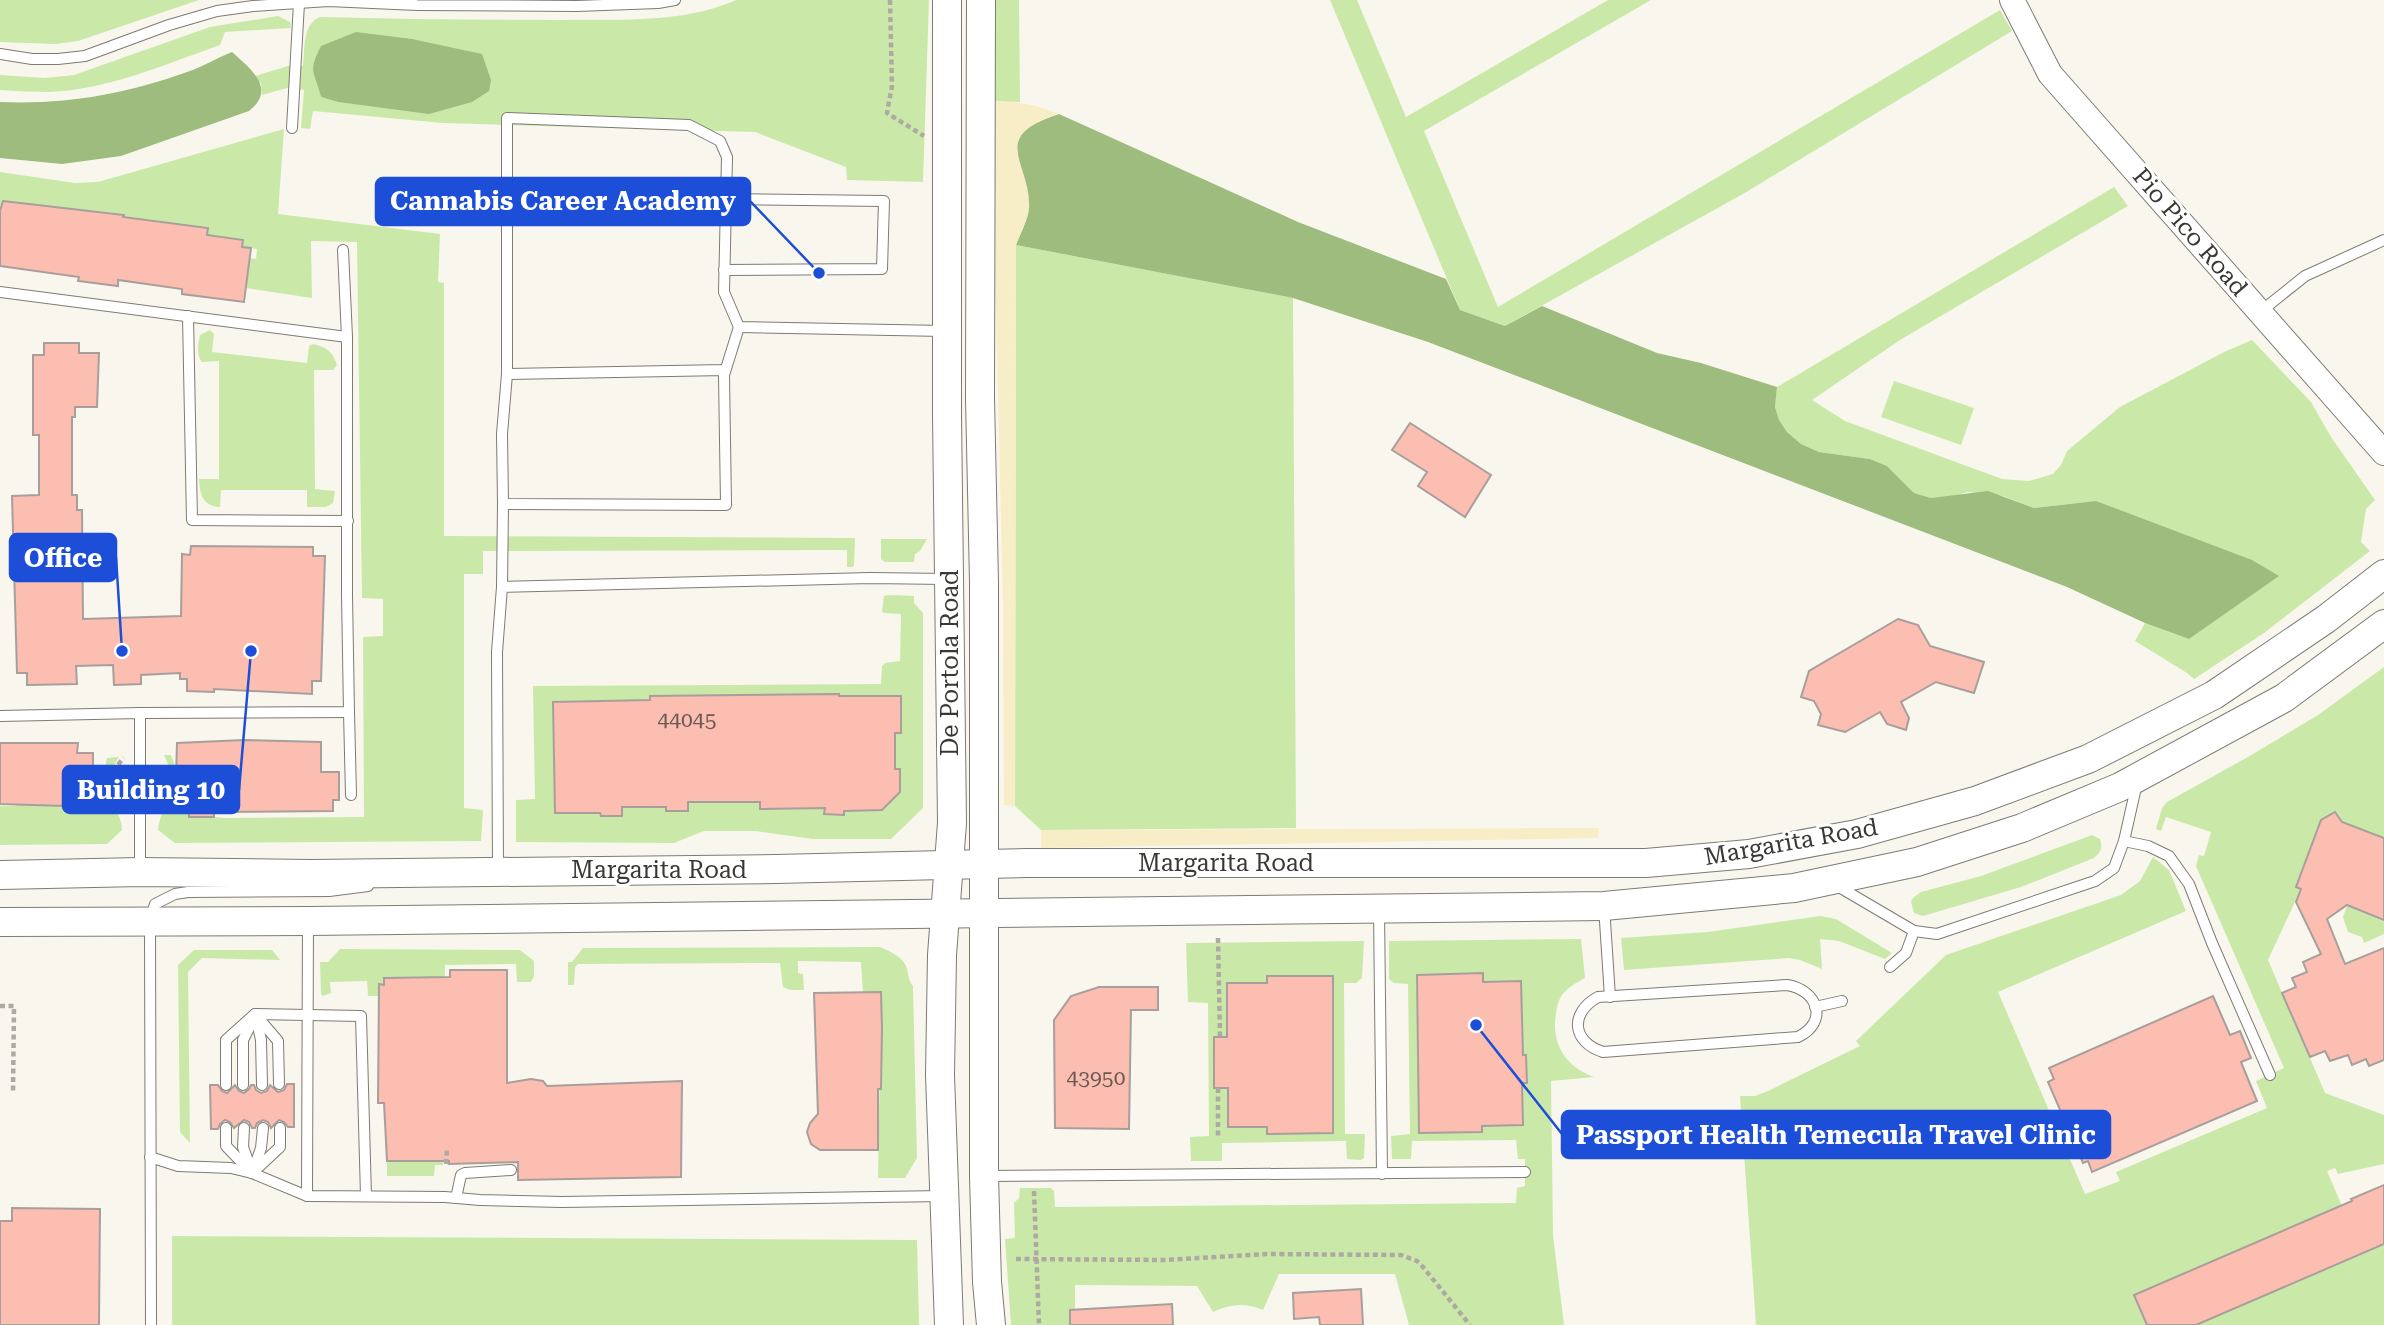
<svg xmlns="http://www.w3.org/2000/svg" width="2384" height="1325" viewBox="0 0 2384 1325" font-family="'Roboto Serif',serif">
<rect width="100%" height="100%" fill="#f9f6ee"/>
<!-- green -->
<g fill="#cae9a9" fill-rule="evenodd">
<polygon points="0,0 199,0 78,41 55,44 0,42"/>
<path d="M736,0H929L923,182L847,180L846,167L755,132L443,123L313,111L310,129L301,128L304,90L287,88L262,95L261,84L255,76L288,66H303C305,49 302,24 320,17C401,19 481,20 561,20C619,19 682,24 736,0ZM357,32L366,105L338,102L321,97L320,92L334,42Z"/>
<polygon points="993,0 1019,0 1020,102 991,101"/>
<polygon points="1330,0 1357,0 1406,117 1608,0 1651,0 1424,131 1498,307 2000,10 2012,31 1743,194 1505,326 1460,310"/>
<path d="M278,16L290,22L291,28L225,32L220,45C166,64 107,90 49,92C33,92 16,91 0,90V75L45,78L74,75L210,27Z"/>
<path d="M284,129L278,214L440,234L438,282L444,283V536L855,538L854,565L853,567H847V550L483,551V574H464V808L483,810L481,841L175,843L158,830C163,793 184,798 164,755H171L176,769L180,800L189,809L214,817L225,818L364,817L363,637L383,636V599L362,598L357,242L311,241L312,298L246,288L250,258L256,259L257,249L242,247L243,240L207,235L208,228L128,217L123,220V215L88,210L0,211V172L75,183L98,182Z"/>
<polygon points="2114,187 2128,206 1900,340 1812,400 1845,421 2002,479 2029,481 2053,474 2061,465 2067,451 2120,407 2224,352 2252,340 2311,402 2331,437 2375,500 2366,509 2361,542 2370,551 2264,633 2194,679 2187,673 2135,641 2145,623 2189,639 2278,576 2096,501 2034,508 2003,496 1968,492 1951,497 1931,498 1914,493 1887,466 1870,459 1819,452 1801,444 1787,432 1779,420 1775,407 1777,387"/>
<polygon points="1016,245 1293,298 1296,828 1041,830 1015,806"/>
<path d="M210,330L214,334L212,352L307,363L309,346L313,344C327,347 333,352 337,365L333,370H314L315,489L335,491L333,503L326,507H307V490H221L220,507C202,506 200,494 199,479H219V361L202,362C196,355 198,344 200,335Z"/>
<polygon points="1894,381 1974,408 1961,445 1881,417"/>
<polygon points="881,539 927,539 920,551 915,554 914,562 885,562 881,559"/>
<polygon points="890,595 914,596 914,603 923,613 923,808 891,839 813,839 755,831 704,831 674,843 516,842 516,800 535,799 533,686 881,684 882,666 885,663 900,661 901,614 884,613 882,611 884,596"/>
<polygon points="2384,667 2384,838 2342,822 2335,812 2321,820 2296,886 2301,889 2268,960 2325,1093 2384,1115 2384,1164 2338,1174 2335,1168 2327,1171 2342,1206 2135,1296 2147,1325 1756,1325 1740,1096 1755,1096 1768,1091 1860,1046 1856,1041 1946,955 2121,895 2140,881 2153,857 2169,870 2186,911 1998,992 2085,1194 2120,1181 2116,1172 2267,1108 2256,1081 2284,1068 2196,866 2199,855 2204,856 2211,832 2166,817 2161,831 2156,829 2162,808 2167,802 2248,757 2318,715"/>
<path d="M119,757C110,771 106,786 112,802C116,812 122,819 122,830L107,844L0,845V806H16L17,796L27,805L82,806L83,809L96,810C107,796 103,775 107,758Z"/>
<path d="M2092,835L2100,839C2103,847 2101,852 2094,858L2021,887L1923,916L1914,913L1911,902L1913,898L1921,892L1981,876Z"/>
<polygon points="2347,906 2384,920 2384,934 2364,943 2362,937 2348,932 2343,917"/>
<polygon points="1820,916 1836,919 1892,953 1885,959 1839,941 1820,939 1822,969 1800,960 1789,958 1624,970 1621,938 1708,932"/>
<path d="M1581,939L1585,978C1576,983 1568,987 1562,995C1557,1002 1556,1013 1555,1022C1554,1049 1569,1068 1594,1077L1551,1081L1553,1235L1564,1325H1409L1395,1274H1279L1263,1310C1245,1302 1230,1304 1213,1312L1197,1286L1075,1285V1325H1011L1005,1239L1015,1238L1014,1203L1019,1198L1020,1188H1051L1054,1191L1055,1207L1516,1203L1517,1188L1525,1186V1159H1518L1516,1140L1412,1141L1411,1159H1392L1391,1136L1410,1134L1408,984L1394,983L1389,979V941Z"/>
<polygon points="1364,941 1362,978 1356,983 1344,983 1345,1134 1365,1134 1364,1158 1361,1160 1347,1159 1346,1141 1222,1143 1222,1161 1191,1161 1190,1137 1209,1136 1208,1003 1188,1002 1186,943"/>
<path d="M880,947C891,952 904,957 907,969C909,976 908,980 913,986L917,1158L905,1178H878L881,993H863L861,962L798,961V973L803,974L804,990H790L783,987L780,963L578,964L575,967L574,985H568V962H572L583,948Z"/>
<polygon points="340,949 520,950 534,961 534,976 531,982 517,982 516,964 445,965 444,1096 446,1096 443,1165 435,1165 434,1176 387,1176 387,1161 426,1161 419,978 385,978 384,984 379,985 379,996 368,996 367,981 330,982 331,993 323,996 321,994 320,962 328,962"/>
<polygon points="194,950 272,950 280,960 202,958 188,972 190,1143 180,1132 178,965"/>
<polygon points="172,1236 917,1240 919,1325 172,1325"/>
<polygon points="2384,1240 2384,1325 2196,1325 2372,1250"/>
</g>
<!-- forest -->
<g fill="#9ebc7d">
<path d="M356,32L412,39L482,54L491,80L489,91L472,102L429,114L338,102L321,97C315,71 307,73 321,46Z"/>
<path d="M232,52C251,69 277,89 249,111L121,156L62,164L0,158V102C65,105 126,94 187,72C203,67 216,58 232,52Z"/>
<path d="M1059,114L1298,222L1446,279L1460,310L1505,326L1542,306L1657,353L1701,363L1777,387L1775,407L1779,420L1787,432L1801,444L1819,452L1870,459L1887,466L1914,493L1931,498L1988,491L2034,508L2096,501L2252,560L2279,576L2189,639L2145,623L2067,587L1428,342L1293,298L1016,245C1020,234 1028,220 1028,209C1031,163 986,137 1059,114Z"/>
</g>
<!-- sand -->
<g fill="#f7edc7">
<path d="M991,101C1016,102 1036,104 1059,114C986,137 1032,163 1029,209C1028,220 1020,234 1016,245L1015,806L1004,805L1003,602Z"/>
<polygon points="1599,828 1598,838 1041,848 1041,830"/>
</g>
<!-- building -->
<g fill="#fbbeb1" stroke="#a89f9d" stroke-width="2">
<polygon points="3,201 124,215 123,217 208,228 207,235 243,240 242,247 251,248 244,302 182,294 182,289 118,280 118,286 78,281 79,277 0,266 0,211"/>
<polygon points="44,343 79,343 79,353 99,353 97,407 75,407 75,417 72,417 72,495 77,495 77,510 82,510 83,619 181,616 182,554 190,555 191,546 313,547 313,556 325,556 321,681 312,681 312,694 214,689 214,692 187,691 187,679 180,679 180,673 141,675 141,684 114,685 113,665 76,666 77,684 27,685 27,673 17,673 12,496 39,495 39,435 33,435 33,355 44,355"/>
<polygon points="1410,423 1491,475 1465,517 1418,486 1427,472 1392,450"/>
<polygon points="1898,619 1918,625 1930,646 1984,662 1974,693 1936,682 1901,702 1909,718 1906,730 1887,724 1880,712 1845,732 1818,725 1821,714 1814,701 1801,697 1809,671"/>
<polygon points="839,694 839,696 901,696 901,733 895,733 895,769 900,769 900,792 882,810 844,811 844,815 824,814 825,808 760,809 760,802 688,802 688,811 666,811 666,807 622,807 622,816 601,816 600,813 555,813 553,702 650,700 650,696"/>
<polygon points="244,740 321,742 321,772 339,772 339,800 333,800 333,811 214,812 214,817 189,817 188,776 176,776 177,743"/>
<polygon points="0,743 78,743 77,753 93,753 93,773 104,773 103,801 97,801 97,807 0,804"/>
<polygon points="2335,812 2342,822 2384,838 2384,920 2347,905 2327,919 2345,964 2384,948 2384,1060 2369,1066 2366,1059 2352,1065 2348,1055 2330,1061 2325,1051 2310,1057 2282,993 2296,987 2292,978 2307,972 2303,962 2321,954 2296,902 2301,889 2296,887 2321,820"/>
<polygon points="450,970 507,970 507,1083 531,1079 543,1081 547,1086 682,1081 681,1177 518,1180 518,1162 449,1164 449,1161 387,1161 384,1103 378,1103 379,984 384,985 384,978 450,977"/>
<polygon points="1483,973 1483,982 1521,981 1523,1055 1526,1055 1527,1083 1522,1083 1523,1125 1482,1126 1482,1132 1419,1133 1417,975"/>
<polygon points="1267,976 1333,976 1333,1133 1267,1134 1267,1127 1228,1127 1228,1088 1214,1088 1214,1037 1227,1037 1227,983 1267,983"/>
<polygon points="1099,987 1158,987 1158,1010 1131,1010 1129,1129 1055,1128 1054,1020 1071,996"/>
<polygon points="881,992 882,1028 881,1089 878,1089 878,1150 820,1150 811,1144 807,1132 810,1123 818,1114 814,993"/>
<polygon points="2213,996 2230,1035 2240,1031 2251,1058 2241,1062 2257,1101 2092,1172 2088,1161 2083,1163 2048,1082 2054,1079 2049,1068"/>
<polygon points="287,1084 294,1084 294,1127 288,1127 284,1122 279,1120 271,1128 268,1122 263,1120 257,1123 255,1128 252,1128 249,1122 244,1120 234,1128 230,1122 225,1120 220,1124 218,1129 211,1129 210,1085 218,1085 222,1091 227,1093 235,1085 239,1091 244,1093 249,1089 251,1085 254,1085 256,1090 261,1093 267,1091 270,1085 278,1092 284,1090"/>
<polygon points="2384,1185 2384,1244 2196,1325 2147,1325 2134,1295 2352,1201 2351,1199"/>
<polygon points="12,1208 100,1209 99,1325 0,1325 0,1221 12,1221"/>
<polygon points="1361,1289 1363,1325 1320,1325 1319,1317 1294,1319 1293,1293"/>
<polygon points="1172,1304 1173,1325 1070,1325 1070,1310"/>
</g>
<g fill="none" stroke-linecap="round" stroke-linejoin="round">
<!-- service casing -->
<g stroke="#7d7b73" stroke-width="12">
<g id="service">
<polyline points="0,54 32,59 58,59 85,56 169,25 217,11 253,6 328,1 417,5 577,6 658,3 675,0"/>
<polyline points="292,128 299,3"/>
<polyline points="343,250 347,337"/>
<polyline points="724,270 882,269 884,201 726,199"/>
<polyline points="0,292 347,337 347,595 349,712 140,713"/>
<polyline points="2260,312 2305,276 2384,240"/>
<polyline points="188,316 192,520 348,521"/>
<polyline points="725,370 507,374 502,434 503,504 726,505 724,375 739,327"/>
<polyline points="507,374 507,118 689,125 720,141 727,157 724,292 739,327 944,331"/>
<polyline points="502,587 503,504"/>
<polyline points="349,712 351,795"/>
<polyline points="0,716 140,713 140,869"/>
<polyline points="2124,841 2148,846 2169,856 2189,884 2212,943 2270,1075"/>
<polyline points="498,870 497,652 502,587 870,578 947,579"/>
<polyline points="1834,884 1914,931 1937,934 2095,881 2114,868 2124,841 2137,783"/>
<polyline points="1604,906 1610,997"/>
<polyline points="1379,910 1382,1174"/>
<polyline points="1890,967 1906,953 1914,931"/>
<path d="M1787,985C1818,990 1829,1022 1798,1037L1603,1052C1572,1042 1569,1013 1598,997Z"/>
<polyline points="1815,1007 1842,1001"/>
<polyline points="255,1014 278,1041 279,1084"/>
<polyline points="256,1017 261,1040 262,1085"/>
<polyline points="226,1085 226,1040 255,1014 361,1016 366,1196"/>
<polyline points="243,1085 243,1040 253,1020"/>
<polyline points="226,1128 226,1146 252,1173"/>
<polyline points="244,1128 243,1147 250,1167"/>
<polyline points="150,1157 178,1166 231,1168 252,1173 307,1196 445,1197 480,1200 562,1202 944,1196"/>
<polyline points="253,1171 261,1148 263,1128"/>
<polyline points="252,1173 280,1147 280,1128"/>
<polyline points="984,1176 1525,1172"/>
<polyline points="307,1196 308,922"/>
<polyline points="456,1198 461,1175 465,1173 511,1170"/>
<polyline points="151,1325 150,921 155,904 175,894 188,892 329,891 368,886"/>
</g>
</g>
<!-- tertiary casing -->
<g stroke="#7d7b73" stroke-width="26">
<polyline id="tertiary" points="2012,0 2050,74 2384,453"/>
</g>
<!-- secondary casing -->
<g stroke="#7d7b73" stroke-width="30">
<g id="secondary">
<polyline points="947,0 947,414 952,823 942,955 940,1075 949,1325"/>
<polyline points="981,0 980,398 984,582 984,1176 987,1282 991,1325"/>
<polyline points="0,875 140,872 311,874 776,869 1027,863 1646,863 1749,854 1857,834 1975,801 2088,759 2214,695 2326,619 2384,574"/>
<polyline points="0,922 308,921 1604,906 1794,888 1917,862 2022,828 2120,787 2284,698 2384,624"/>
</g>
</g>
<!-- path -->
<g stroke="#adaaa4" stroke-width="4.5" stroke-dasharray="5 3.5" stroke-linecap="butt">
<polyline points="890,0 892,86 887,113 924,136"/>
<path d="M123,812C110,794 107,774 124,758"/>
<polyline points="1218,938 1220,1037"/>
<polyline points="0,1006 14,1006 13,1092"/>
<polyline points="1218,1088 1218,1139"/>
<polyline points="2014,1141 2056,1125"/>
<polyline points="446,1164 447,1148"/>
<polyline points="1034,1191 1039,1325"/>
<polyline points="1016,1259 1165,1260 1267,1254 1401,1255 1417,1261 1423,1267 1470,1325"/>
</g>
<!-- service -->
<use href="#service" stroke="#fff" stroke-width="10"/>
<!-- tertiary -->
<use href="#tertiary" stroke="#fff" stroke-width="24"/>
<!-- secondary -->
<use href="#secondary" stroke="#fff" stroke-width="28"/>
</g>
<g text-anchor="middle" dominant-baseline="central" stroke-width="6" stroke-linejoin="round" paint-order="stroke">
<!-- number labels -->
<g font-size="21" fill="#6a5a54">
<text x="687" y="720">44045</text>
<text x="1096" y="1078">43950</text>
</g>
<!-- street labels -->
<g font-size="24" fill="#393835" stroke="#fff">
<text transform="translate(2190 232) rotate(49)">Pio Pico Road</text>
<text transform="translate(950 663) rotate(-90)">De Portola Road</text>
<text transform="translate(1791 842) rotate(-10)">Margarita Road</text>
<text x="1226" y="863">Margarita Road</text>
<text x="659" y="870">Margarita Road</text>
</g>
</g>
<!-- callouts -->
<path fill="none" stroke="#1d4ed8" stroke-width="2.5" d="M819 273L750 201M122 651L116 557M251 651L239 790M1476 1025L1562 1134"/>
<g fill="#1d4ed8" stroke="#fff" stroke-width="2.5">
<circle cx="819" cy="273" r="7"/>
<circle cx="122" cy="651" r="7"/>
<circle cx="251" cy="651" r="7"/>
<circle cx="1476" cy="1025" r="7"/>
</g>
<g fill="#1d4ed8" stroke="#1d4ed8" stroke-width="2.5">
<rect x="376" y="178" width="374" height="47" rx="7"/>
<rect x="10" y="534" width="106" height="47" rx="7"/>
<rect x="63" y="766" width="176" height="47" rx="7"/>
<rect x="1562" y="1111" width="548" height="47" rx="7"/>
</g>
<g font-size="26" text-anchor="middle" font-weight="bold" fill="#fff">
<text x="563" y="210">Cannabis Career Academy</text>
<text x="63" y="567">Office</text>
<text x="151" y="799">Building 10</text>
<text x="1836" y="1144">Passport Health Temecula Travel Clinic</text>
</g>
</svg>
